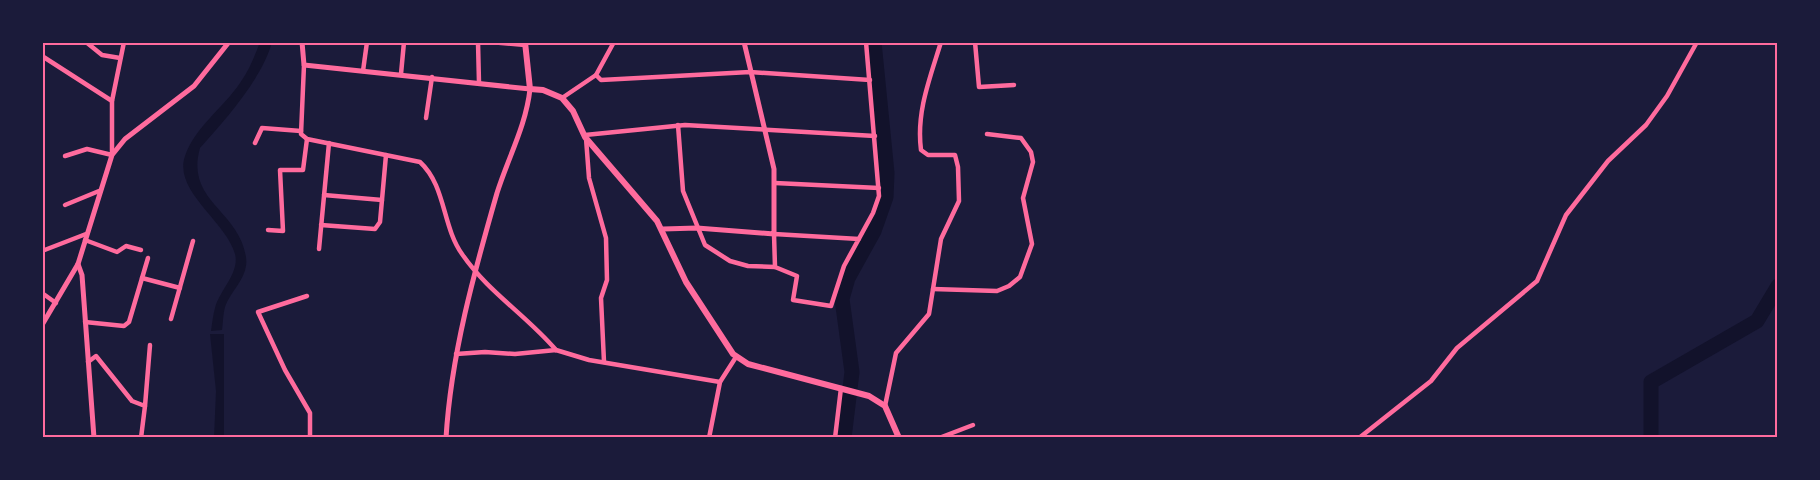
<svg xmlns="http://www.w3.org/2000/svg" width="1820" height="480" viewBox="0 0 1820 480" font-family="'Source Serif 4',serif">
<rect width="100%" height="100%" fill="#1b1b3a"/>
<!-- water -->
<g fill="#12122b">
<path d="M260,42H272C262,79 225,120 200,148C185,201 239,210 246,257C249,277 231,290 225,307C223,314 223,323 222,330L211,331C212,324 213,315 215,308C219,291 240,273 235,254C226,221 173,191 185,156C195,127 224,107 240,83C249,71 255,55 260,42Z"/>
<polygon points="210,334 224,334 224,438 214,438 216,391"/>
</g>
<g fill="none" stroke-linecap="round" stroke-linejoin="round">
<!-- river -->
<g stroke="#12122b" stroke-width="15">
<polyline points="844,438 852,372 842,299 848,278 874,231 886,197 887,173 874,42"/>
<polyline points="1651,438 1651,382 1757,321 1778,286"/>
</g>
<!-- minor -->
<g stroke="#ff6b9d" stroke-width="4.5">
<polyline points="86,42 102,55 120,58"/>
<polyline points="478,42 479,83"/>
<polyline points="490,42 525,45"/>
<polyline points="975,42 979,87 1014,85"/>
<polyline points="42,56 112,101"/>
<path d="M304,65L301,134L307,139L420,162C446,186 442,226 462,254C488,292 526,315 556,350"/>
<polyline points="363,71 367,42"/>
<polyline points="401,74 404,42"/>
<polyline points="596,75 601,80 750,72 870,80"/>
<polyline points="562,98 596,75 614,42"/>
<polyline points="426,118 432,77"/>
<polyline points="678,125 683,191 705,245 730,261 748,266 775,267"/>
<polyline points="585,135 685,125 875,136"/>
<polyline points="586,138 589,178 606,238 607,280 601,298 604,362"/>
<polyline points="255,143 262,128 301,131"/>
<polyline points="65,156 87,149 112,155 112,101 124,42"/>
<polyline points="775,183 879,188"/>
<polyline points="324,195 382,200"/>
<polyline points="65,205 99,191"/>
<polyline points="321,225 375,229 380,222 386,155"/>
<polyline points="268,230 283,231 280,170 303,170 307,139"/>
<polyline points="859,239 774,234 775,267 797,276 793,300 831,306 844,266 873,213 879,196 866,42"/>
<polyline points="85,240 117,252 126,246 141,250"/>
<polyline points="319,249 329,143"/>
<polyline points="42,251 86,234"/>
<polyline points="142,278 180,288"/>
<polyline points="933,289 997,291 1009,286 1020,277 1032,244 1023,198 1033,162 1031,152 1021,138 987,134"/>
<polyline points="42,293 56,303"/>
<polyline points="307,296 258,312 285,370 310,413 310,438"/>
<polyline points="171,319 193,241"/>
<polyline points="85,322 124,326 129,322 148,258"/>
<polyline points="456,354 485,352 515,354 556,350 589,360 720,382"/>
<polyline points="88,362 96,356 132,401 145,406 141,438"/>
<polyline points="145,406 150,345"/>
<path d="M885,406L896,353L929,314L941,239L959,201L958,167L955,155H928L921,150C916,112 930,78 941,42"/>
<polyline points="709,438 720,382 736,357"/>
<polyline points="835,438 841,388"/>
<polyline points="939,438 973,425"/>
<polyline points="1359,438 1431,381 1457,348 1537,281 1566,215 1608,161 1646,125 1667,96 1697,42"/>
</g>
<!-- tertiary -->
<g stroke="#ff6b9d" stroke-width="5">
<path d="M302,42L304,65L530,89C526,126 508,158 497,193C474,273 451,355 446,438"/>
<polyline points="663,229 697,228 774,234 774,169 744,42"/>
<polyline points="78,264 82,275 94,438"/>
<polyline points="42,325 78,264 112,155 125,139 194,86 229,42"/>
</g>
<!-- secondary -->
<polyline stroke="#ff6b9d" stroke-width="6" points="525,42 530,89 543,90 562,98 573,111 585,137 657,221 686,282 733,354 748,364 869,396 885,406 899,438"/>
</g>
<!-- border -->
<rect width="1820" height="480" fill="none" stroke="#1b1b3a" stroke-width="87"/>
<rect x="44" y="44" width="1732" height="392" fill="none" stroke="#ff6b9d" stroke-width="2"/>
</svg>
